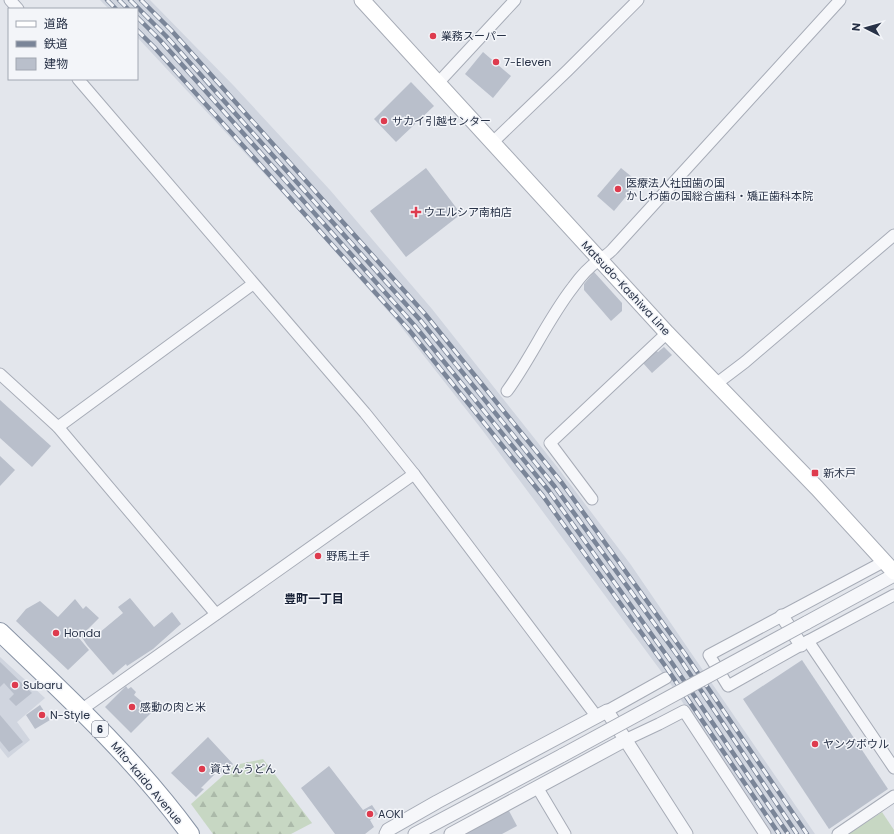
<svg xmlns="http://www.w3.org/2000/svg" width="894" height="834" viewBox="0 0 894 834" font-family="Poppins,'Noto Sans JP',sans-serif">
<defs>
<pattern id="forest-firs" width="22" height="20" patternUnits="userSpaceOnUse"><rect width="22" height="20" fill="#c7d7c3"/><path d="M5 1l3.5 6h-7zM16 11l3.5 6h-7z" fill="#abb9a9"/></pattern>
</defs>
<rect width="100%" height="100%" fill="#e3e6ec"/>
<!-- built -->
<g fill="#d0d5df">
<polygon points="100,0 150,0 234,86 330,190 432,309 558,468 631,565 815,834 768,834 672,686 483,431 395,319 297,209 137,37 137,9 109,9"/>
<polygon points="0,657 45,698 17,722 30,740 8,758 0,748"/>
</g>
<!-- forest -->
<polygon fill="url(#forest-firs)" points="263,759 312,823 291,834 213,834 191,804 235,765"/>
<!-- park -->
<polygon fill="#c7d7c3" points="882,812 894,830 894,834 848,834"/>
<!-- building -->
<g fill="#b9bfcb">
<polygon points="483,52 511,76 493,98 465,74"/>
<polygon points="411,82 434,106 396,142 374,119"/>
<polygon points="426,168 461,214 406,257 370,211"/>
<polygon points="621,168 638,182 614,211 597,196"/>
<polygon points="594,272 622,303 622,311 611,321 584,290 584,284"/>
<polygon points="664,347 672,355 652,373 643,363 656,351 658,352"/>
<polygon points="0,400 51,446 32,467 0,438"/>
<polygon points="0,456 15,470 0,486"/>
<polygon points="130,598 154,627 172,612 181,624 153,649 127,666 126,664 113,675 87,645 81,636 79,638 89,650 68,670 16,621 26,609 40,601 58,617 75,599 83,609 86,606 99,618 86,631 93,638 123,613 118,607"/>
<polygon points="802,660 888,789 829,829 743,699"/>
<polygon points="0,662 32,693 16,706 9,699 14,694 4,683 0,687"/>
<polygon points="126,686 128,689 131,687 136,692 134,695 153,711 131,733 105,707"/>
<polygon points="40,705 50,720 35,729 26,715"/>
<polygon points="0,715 23,742 9,752 0,741"/>
<polygon points="208,737 233,764 223,774 218,771 201,788 204,789 196,797 171,773"/>
<polygon points="329,766 363,810 372,805 378,814 370,820 374,827 365,834 335,834 301,788"/>
<polygon points="508,809 517,826 502,834 463,834"/>
</g>
<g fill="none" stroke-linecap="round" stroke-linejoin="round">
<!-- minor casing -->
<g stroke="#a7acb7" stroke-width="13">
<g id="minor">
<polyline points="10,0 18,9"/>
<polyline points="78,79 365,413 414,474 597,717"/>
<polyline points="438,83 515,0"/>
<polyline points="493,142 568,70 638,0"/>
<polyline points="0,374 58,427 216,614"/>
<polyline points="716,384 745,362 894,235"/>
<path d="M507,391C531,358 548,319 573,287C580,277 589,267 599,260C604,256 609,254 613,249L840,0"/>
<polyline points="58,427 253,284"/>
<polyline points="592,499 550,443 667,333"/>
<polyline points="885,561 709,655 728,686 808,641 894,595"/>
<polyline points="808,641 894,768"/>
<polyline points="81,710 414,474"/>
<polyline points="607,711 666,678"/>
<polyline points="625,740 659,724 684,711 765,834"/>
<polyline points="537,787 565,834"/>
<polyline points="838,834 894,796"/>
</g>
</g>
<!-- tertiary casing -->
<g stroke="#a7acb7" stroke-width="15">
<g id="tertiary">
<polyline points="782,616 801,645"/>
<polyline points="806,623 894,575"/>
<polyline points="386,834 388,830 437,802 607,711 686,834"/>
<polyline points="415,834 563,755"/>
<polyline points="451,834 625,740"/>
</g>
</g>
<!-- secondary casing -->
<g stroke="#a7acb7" stroke-width="17">
<polyline id="secondary" points="362,0 667,333 817,488 894,572"/>
</g>
<!-- trunk casing -->
<g stroke="#8893a5" stroke-width="20">
<path id="trunk" d="M0,632C67,696 135,759 190,834"/>
</g>
<!-- minor -->
<use href="#minor" stroke="#f6f7fa" stroke-width="11"/>
<!-- tertiary -->
<use href="#tertiary" stroke="#f6f7fa" stroke-width="13"/>
<!-- secondary -->
<use href="#secondary" stroke="#fff" stroke-width="15"/>
<!-- trunk -->
<use href="#trunk" stroke="#fff" stroke-width="18"/>
<!-- rail casing -->
<g stroke="#7a8598" stroke-width="4.5">
<g id="rail">
<polyline points="107,0 116,9"/>
<polyline points="119,0 128,9"/>
<polyline points="130,0 166,36 421,321 555,487 680,659 797,834"/>
<polyline points="141,0 171,30 425,314 562,483 685,654 807,834"/>
<polyline points="137,17 160,40 415,326 549,491 672,663 788,834"/>
<polyline points="137,30 154,47 409,330 543,496 666,667 779,834"/>
</g>
</g>
<!-- rail -->
<use href="#rail" stroke="#f3f5f9" stroke-width="3" stroke-dasharray="9" stroke-linecap="butt"/>
<!-- tertiary-bridge casing -->
<g stroke="#a7acb7" stroke-width="15" stroke-linecap="butt">
<polyline id="tertiary-bridge" points="563,755 806,623"/>
</g>
<!-- tertiary-bridge -->
<use href="#tertiary-bridge" stroke="#f6f7fa" stroke-width="13"/>
</g>
<!-- markers -->
<g fill="#de3b4e" stroke="#f3f5f9" stroke-width="1.5">
<circle cx="433" cy="36" r="4"/>
<circle cx="496" cy="62" r="4"/>
<circle cx="384" cy="121" r="4"/>
<circle cx="618" cy="189" r="4"/>
<path d="M414 206h4v4h4v4h-4v4h-4v-4h-4v-4h4z"/>
<rect x="811" y="469" width="8" height="8" rx="2"/>
<circle cx="318" cy="556" r="4"/>
<circle cx="56" cy="633" r="4"/>
<circle cx="15" cy="685" r="4"/>
<circle cx="132" cy="707" r="4"/>
<circle cx="42" cy="715" r="4"/>
<circle cx="815" cy="744" r="4"/>
<circle cx="202" cy="769" r="4"/>
<circle cx="370" cy="814" r="4"/>
</g>
<g text-anchor="middle" dominant-baseline="central" stroke-width="3" stroke-linejoin="round" paint-order="stroke">
<!-- shield labels -->
<rect fill="#f3f5f9" stroke="#656c7c" stroke-width="1" x="92" y="721" width="16" height="16" rx="3"/>
<g font-size="10" font-weight="bold" fill="#283247">
<text x="100" y="729">6</text>
</g>
<!-- poi labels -->
<g font-size="11" fill="#283247" stroke="#f3f5f9" text-anchor="start">
<text x="441" y="36">業務スーパー</text>
<text x="504" y="62">7-Eleven</text>
<text x="392" y="121">サカイ引越センター</text>
<text x="626" y="183">医療法人社団歯の国<tspan x="626" dy="13">かしわ歯の国総合歯科・矯正歯科本院</tspan></text>
<text x="424" y="212">ウエルシア南柏店</text>
<text x="823" y="473">新木戸</text>
<text x="326" y="556">野馬土手</text>
<text x="64" y="633">Honda</text>
<text x="23" y="685">Subaru</text>
<text x="140" y="707">感動の肉と米</text>
<text x="50" y="715">N-Style</text>
<text x="823" y="744">ヤングボウル</text>
<text x="210" y="769">資さんうどん</text>
<text x="378" y="814">AOKI</text>
</g>
<!-- street labels -->
<g font-size="11" fill="#283247" stroke="#f3f5f9">
<text transform="translate(626 288) rotate(47)">Matsudo-Kashiwa Line</text>
<text transform="translate(147 783) rotate(50)">Mito-kaido Avenue</text>
</g>
<!-- neighbourhood labels -->
<g font-size="12" font-weight="bold" fill="#1a2338" stroke="#f3f5f9">
<text x="314" y="598">豊町一丁目</text>
</g>
</g>
<!-- legend -->
<rect x="8" y="8" width="130" height="72" fill="#f3f5f9" stroke="#a2a7b2"/>
<rect x="16" y="21" width="20" height="6" fill="#ffffff" stroke="#a2a7b2"/>
<text x="44" y="28" font-size="12" fill="#283247">道路</text>
<rect x="16" y="41" width="20" height="6" fill="#7a8598" stroke="#a2a7b2"/>
<text x="44" y="48" font-size="12" fill="#283247">鉄道</text>
<rect x="16" y="58" width="20" height="12" fill="#b9bfcb" stroke="#a2a7b2"/>
<text x="44" y="68" font-size="12" fill="#283247">建物</text>
<!-- north arrow -->
<g transform="translate(866 28) rotate(276)" stroke="#f3f5f9" stroke-width="3" paint-order="stroke">
<path d="M0-3L7 15L0 10L-7 15Z" fill="#283247"/>
<text y="-6" font-size="11" font-weight="bold" text-anchor="middle" fill="#283247">N</text>
</g>
</svg>
